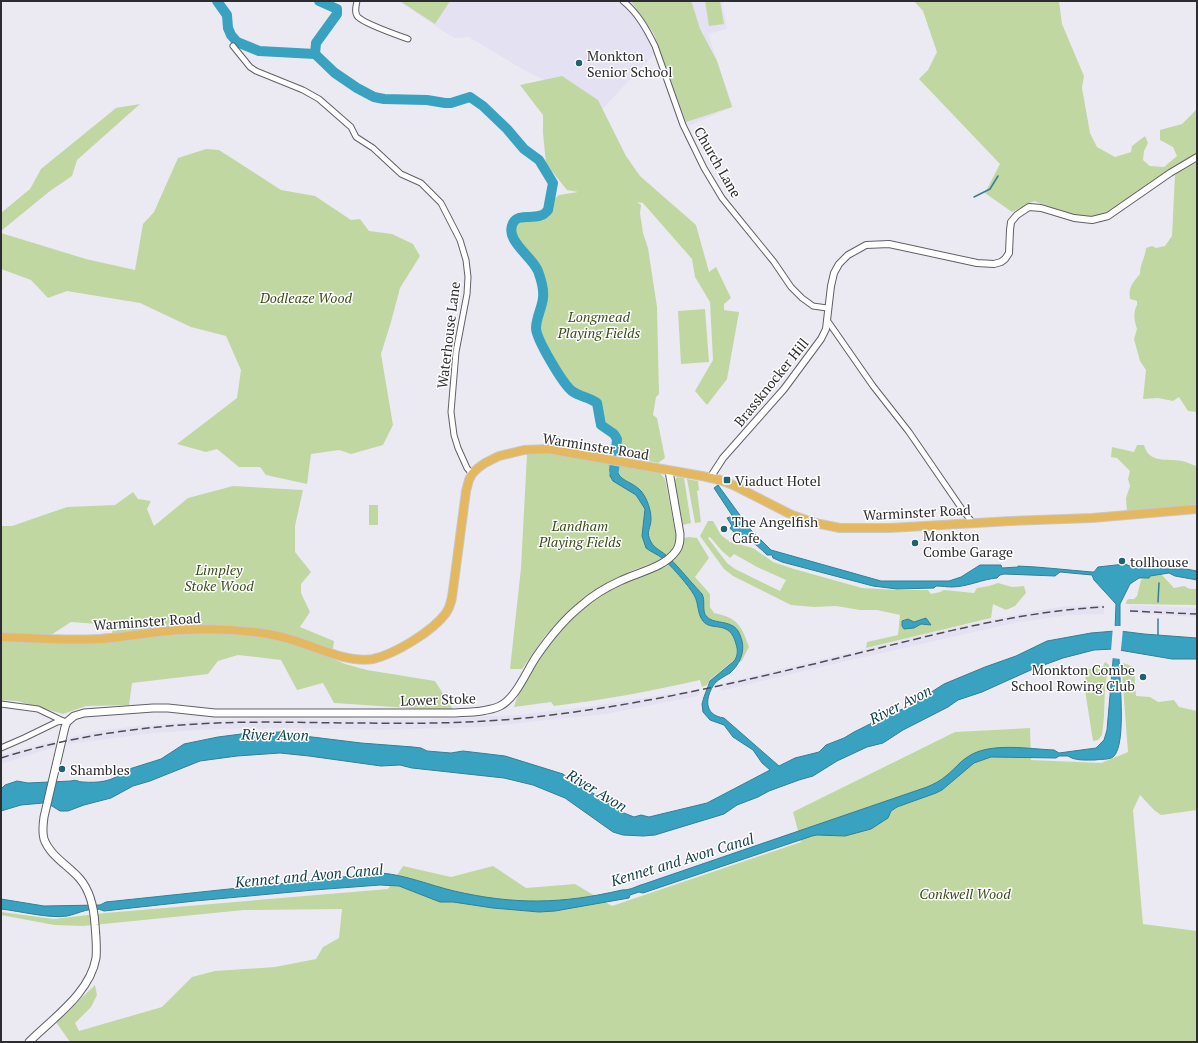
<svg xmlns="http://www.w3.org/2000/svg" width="1198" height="1043" viewBox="0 0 1198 1043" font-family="'PT Serif',serif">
<rect width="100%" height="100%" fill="#ebeaf3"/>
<!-- built -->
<g fill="#e4e1f2">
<polygon points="398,1 722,1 727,29 708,34 733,107 686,127 660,51 653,55 593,119 546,81 524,70 469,37 454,38"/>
<polygon points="1104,605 1104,614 1068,615 1014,623 864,657 720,691 723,683 961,626 1040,610 1067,606"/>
<polygon points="1130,605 1197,608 1197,617 1130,613"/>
<polygon points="700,689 698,696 606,714 481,727 380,730 290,728 215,729 153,733 68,744 67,738 103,730 130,727 196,721 267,719 419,720 517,715 593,706"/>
<polygon points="54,741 55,747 1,764 1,755"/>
</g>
<!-- green -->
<g fill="#c1d7a2" fill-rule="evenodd">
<polygon points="400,1 450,1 435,24"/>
<polygon points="631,1 690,1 692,3 700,29 717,61 732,107 686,122 654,34"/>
<polygon points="705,1 720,1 724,24 709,26"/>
<path d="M914,1H1059L1062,24L1084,76L1082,88L1090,133L1097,147L1115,157L1131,152L1132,146L1145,136L1148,143L1144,151L1143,160L1150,166L1164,167L1177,156L1173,147L1160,140V130L1182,124L1197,109V154C1189,158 1180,162 1173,167C1151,180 1114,217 1089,217C1070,217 1052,207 1034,201L1012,212L985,193L1000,164L919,79L928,70L937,52L923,11Z"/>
<polygon points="562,76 598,100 626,156 640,176 696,225 709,272 716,267 731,298 724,304 724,310 739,312 727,379 707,405 695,391 713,360 710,302 695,277 692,259 643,203 637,202 641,205 640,213 643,233 648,248 657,307 659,394 656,397 653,415 657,418 665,458 658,463 620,454 621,442 619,435 604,422 596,398 589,395 582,395 569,388 536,332 546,297 544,281 537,265 515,234 515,228 517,224 524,221 531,222 549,214 553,206 553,200 559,195 578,192 567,190 546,164 543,133 543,115 520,85"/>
<polygon points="140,104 77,160 72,176 50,191 1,231 1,213 30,189 41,169 116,108"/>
<polygon points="206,149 219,150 281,190 315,196 351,220 360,219 369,231 392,234 413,244 420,256 400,288 391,322 381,354 393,425 383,445 351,454 339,450 311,454 307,484 266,475 260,467 239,467 217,449 206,452 177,444 237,398 241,370 226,336 191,327 140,303 67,291 48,298 31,280 1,269 1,233 86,259 135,270 143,224 154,212 178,158"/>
<path d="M1197,161V412L1188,411L1179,397L1173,401L1158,398L1143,399L1146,370L1140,361L1134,339L1137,329C1134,320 1133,313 1137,305V301L1130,299C1128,288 1133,282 1140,274C1140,264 1145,258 1146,248L1152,246L1156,248L1165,246L1172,236L1175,175L1184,168Z"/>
<polygon points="705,309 709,362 681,364 678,311"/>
<path d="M1137,445H1144C1149,464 1166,458 1182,461C1187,462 1192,465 1197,466V504L1127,512L1126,498L1130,486L1128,479L1130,471L1117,458L1111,457L1112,447L1134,452Z"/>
<polygon points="542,453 570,457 660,473 665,479 676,536 675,544 671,552 660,560 631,571 599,589 559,621 545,636 522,669 510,669 521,568 527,454"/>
<polygon points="677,477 684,478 691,523 683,525 674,482"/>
<polygon points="687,479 698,481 699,490 697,491 701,522 695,523"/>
<path d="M233,486L303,490L295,526V552L311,572L301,584V593L310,612L300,627L334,641L333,649L320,647L318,652L345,664L367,670L435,681L454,711L334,703L323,683L297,690L281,660L238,655L218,661L208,674L132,683L129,705L86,706L63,714L17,701L1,700V526H12L67,507L115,505L133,492L138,499L151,501L147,509L154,526L188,498ZM71,622L112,625V633L86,635H51Z"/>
<rect x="369" y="505" width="9" height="20"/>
<path d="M708,521H713L721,535L730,542L753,548L773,562L794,569L862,588L898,590H928L931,594L940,592L944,590L974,593L977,588L989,586L998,583L1012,587L1024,586L1026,593L1015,606L1006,610L993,604L991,618L866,648L867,642L898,635L900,615L877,610H860L836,606L814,607L791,605L733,576L724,569L700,536ZM710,537L722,551L730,558L734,554L757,567L786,580L780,591L735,569L727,563L708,538Z"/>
<path d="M689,537L697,538L709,558L695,577L710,594V607L714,613C738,618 741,625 749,647L741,662L735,659L711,679L707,685L702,687L700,680C652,691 603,700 554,706L551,702L514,707C525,670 560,623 592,600C600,594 611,588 620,583C637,576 665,569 678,555C681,552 682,543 683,538Z"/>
<polygon points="1154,574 1161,574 1174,588 1184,586 1190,589 1197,589 1197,605 1126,604 1127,600 1129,599 1134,599 1137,596 1141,580"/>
<polygon points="1105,662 1109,665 1105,687 1104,717 1102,735 1098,740 1093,741 1085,690 1086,670 1103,666"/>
<polygon points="1123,663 1134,667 1136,696 1150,697 1158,702 1174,700 1179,707 1197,711 1197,810 1161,815 1154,810 1140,795 1133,810 1143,924 1197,931 1197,1042 70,1042 56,1022 95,985 97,995 91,1007 75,1023 79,1031 162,1007 192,977 215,971 275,967 316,959 323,947 339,938 342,909 244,910 83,926 54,925 1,915 1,912 54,919 105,913 388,889 403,866 451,877 493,866 526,888 575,884 612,906 801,842 793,812 955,732 1030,728 1031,760 1101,763 1128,752 1122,674 1120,667"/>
</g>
<!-- water -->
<g fill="#38a2c0" stroke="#357f95">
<path d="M611,460L617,461C614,482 630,479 641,491C647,498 651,510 651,519C651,529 645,531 651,542C654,548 663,552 667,556C676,564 684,574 692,583C695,587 699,590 702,594C706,601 701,611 707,617C713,623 725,621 733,626C738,629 740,634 742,641C745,653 739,665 730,673C725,676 719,679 715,683C705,697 703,715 724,718L779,766L795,758L819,752L826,745L844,738L854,732L890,714L908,707L944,684L985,667L1016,656L1047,641L1091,633L1115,631L1116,604L1094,580L1092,575L1060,572L1055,576L1004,574L1000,575L997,578C983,579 967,587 952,587C947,587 942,586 936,586L934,588L897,589L873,586L782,562L773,558L772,555H767C761,549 754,543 747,538C740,533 736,536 730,528L732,526L727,518L730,517L735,524H736L737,523L714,488L718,485L750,529L771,550L881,581H949L961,577L980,565H1001L1002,568L1018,567V566C1043,567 1067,570 1092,572H1094L1098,567L1125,564L1132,567L1158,566L1164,569H1186L1197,571V580L1175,576L1169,573L1150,576L1149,578H1139L1130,584L1120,604V631L1144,634L1197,638V659H1172L1119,650C1118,670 1128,745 1113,757C1109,760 1100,759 1095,760C1087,760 1075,761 1068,756H1059L1056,758L991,757L974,763L942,790L936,793L897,807L891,811L888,818L871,829L845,836L817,835L812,836L643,893L639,892L630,895L629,898L555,911L539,912L493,908L453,902H440L399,886L380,885L314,890L195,901L104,911C93,905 78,914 67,916C51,919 19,911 1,909V899L44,906L100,905L106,902L381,873C406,875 429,885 454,891C515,905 562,904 622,890C632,890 636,886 644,884L927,787C934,784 940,781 946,776C954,770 960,761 969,756C991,742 1029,749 1054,750L1059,753L1096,748L1104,740L1107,730L1114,649L1094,650L1063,658L1033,669L982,692L958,700L948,707L903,730L883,743L867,747L837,761L813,776L799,780L769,791L758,797L737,805L724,814L655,835L643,836L623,835L613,832L565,798L533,785L504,778L412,768L400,765L381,766L309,756L280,753L237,756L200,761L150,781L133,786L111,798L84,805L68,811H60L52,806L43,803L21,805L1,811V789L5,785L17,781L28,783L71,781C76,779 78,782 83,782C97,783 114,782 123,771L161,759L184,744L218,737L249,733L282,732L304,736L361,743L413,747L421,748L427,751L451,753L463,751L505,756L563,774L569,779L611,804L619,811L634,817L641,815L649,817L707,803L770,770L762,763L753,750L733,737L724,725L710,720L703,712L702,704L704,697L710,681L734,661C738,656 738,650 736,644C730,619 711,632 703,621C697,614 699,603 694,595C690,587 669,563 662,558C657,554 651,552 646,548L642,536L645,509L636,495L613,481L610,476Z"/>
<polygon points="926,618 931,625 921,624 914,628 904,629 902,626 902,621 908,619 914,622"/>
</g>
<!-- pier -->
<polygon fill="#ebeaf3" points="1113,626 1122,626 1123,629 1120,659 1112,658 1112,651 1111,651"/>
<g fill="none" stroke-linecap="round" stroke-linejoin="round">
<!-- stream -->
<g stroke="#357f95" stroke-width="1.5">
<polyline points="974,197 990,189 998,176"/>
<polyline points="1158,602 1159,583"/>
<polyline points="1158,635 1158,619"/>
</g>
<!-- river -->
<g stroke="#38a2c0" stroke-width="10">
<path d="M217,1L227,15L228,28L231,35L237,42L259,51L315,54L335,73L357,88L374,97L384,99L427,100L445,103H451L470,97L483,106L507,129L524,149L539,160L553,183L548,210C539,223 519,211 513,223C504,240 532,256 538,271C541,279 544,290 543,298C542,308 536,318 536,328C536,339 563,384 572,391C580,397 589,397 597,403L601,425L614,434L617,439L614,470"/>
<polyline points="315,54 316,43 337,14 337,9 319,1"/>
</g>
<!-- minor casing -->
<g stroke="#616068" stroke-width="7">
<g id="minor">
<path d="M357,1C356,6 354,13 358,17C365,24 397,35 408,39"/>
<path d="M623,1C638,13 647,30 655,46L683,125L704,168L722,198L774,262L791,287L802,298L813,306L827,308"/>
<polyline points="233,46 250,67 256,71 303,90 319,99 351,127 356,137 373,148 401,174 421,183 441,203 460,240 466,260 468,277 467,294 456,352 451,412 454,435 458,448 467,468 472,474"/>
<polyline points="827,320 873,386 909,432 964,512 973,523"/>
<polyline points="1,704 38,709 63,721"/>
<polyline points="1,748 24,738 57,722 63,721 67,722"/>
</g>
</g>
<!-- tertiary casing -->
<g stroke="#616068" stroke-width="8">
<polyline id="tertiary" points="710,478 723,458 784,389 821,339 826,329 831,286 834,273 839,264 848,255 866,245 889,244 977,263 994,264 1001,262 1005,259 1009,253 1010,230 1011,222 1017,215 1029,207 1041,208 1074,218 1092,220 1108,216 1170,173 1197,157"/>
</g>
<!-- secondary casing -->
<g stroke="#616068" stroke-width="9">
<path id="secondary" d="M29,1042C53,1018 90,993 96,958C97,947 96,936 95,925C94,908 91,892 80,879C69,866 50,856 44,839C42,832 43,824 44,817L65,727L67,722L74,716L84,713L153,708H168L215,713H455C470,712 487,712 500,706C516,698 526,672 536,657C549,638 563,620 582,605C593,595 607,587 620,581C638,572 664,568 676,551C680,546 680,540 680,534L669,471"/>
</g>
<!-- trunk casing -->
<g stroke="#c8c8c9" stroke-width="10">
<path id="trunk" d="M1,637C34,638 68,641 101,639C128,637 155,631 182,630C212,628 254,630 282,637C309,643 345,664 373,659C395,654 433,631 446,613C451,606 452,598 453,590L466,491L469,480L472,474L478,468L485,463L499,456L524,450L548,449L702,476L720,480L733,485L792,515L815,523L840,528H889L1011,521L1092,518L1197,509"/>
</g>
<!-- minor -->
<use href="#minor" stroke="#fff" stroke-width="5"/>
<!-- tertiary -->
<use href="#tertiary" stroke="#fff" stroke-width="6"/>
<!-- secondary -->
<use href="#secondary" stroke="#fff" stroke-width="7"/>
<!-- trunk -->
<use href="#trunk" stroke="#e4b85e" stroke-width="8"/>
<!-- rail -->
<g stroke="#4d4d52" stroke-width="1.5" stroke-dasharray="8 4" stroke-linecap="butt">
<polyline points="1130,611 1197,614"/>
<path d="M1,758C71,736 143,726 217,723C265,721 314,723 363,723C428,724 494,723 559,714C663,701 765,676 867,651C945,632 1023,611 1104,607"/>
</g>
</g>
<!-- markers -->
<g fill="#1c6373" stroke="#fff" stroke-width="1.5">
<circle cx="579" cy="63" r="4"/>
<rect x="723" y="476" width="8" height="8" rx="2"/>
<circle cx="724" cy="529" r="4"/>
<circle cx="915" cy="543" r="4"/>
<circle cx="1122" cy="561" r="4"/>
<circle cx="1143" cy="677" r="4"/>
<circle cx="62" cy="769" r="4"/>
</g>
<g text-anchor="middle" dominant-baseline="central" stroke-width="3" stroke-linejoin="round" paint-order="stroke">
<!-- poi labels -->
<g font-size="14" fill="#2d2d31" stroke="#fff" text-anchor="start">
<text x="587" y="55">Monkton<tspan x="587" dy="16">Senior School</tspan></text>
<text x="735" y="480">Viaduct Hotel</text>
<text x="732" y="521">The Angelfish<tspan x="732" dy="16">Cafe</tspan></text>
<text x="923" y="535">Monkton<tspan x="923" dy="16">Combe Garage</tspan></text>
<text x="1130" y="561">tollhouse</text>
<text x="1135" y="669" text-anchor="end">Monkton Combe<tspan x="1135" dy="16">School Rowing Club</tspan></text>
<text x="70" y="769">Shambles</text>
</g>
<!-- street labels -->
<g font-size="14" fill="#2d2d31" stroke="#fff">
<text transform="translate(718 162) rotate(60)">Church Lane</text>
<text transform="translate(448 335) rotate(-83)">Waterhouse Lane</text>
<text transform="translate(771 382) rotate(-51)">Brassknocker Hill</text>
<text transform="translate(596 446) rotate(9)">Warminster Road</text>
<text transform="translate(917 512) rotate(-3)">Warminster Road</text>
<text transform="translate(147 621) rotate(-4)">Warminster Road</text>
<text transform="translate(438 699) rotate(-2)">Lower Stoke</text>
</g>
<!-- park labels -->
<g font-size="14" font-style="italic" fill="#394c17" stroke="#fff">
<text x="306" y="297">Dodleaze Wood</text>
<text x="599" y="316">Longmead<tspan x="599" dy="16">Playing Fields</tspan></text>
<text x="580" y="525">Landham<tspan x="580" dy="16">Playing Fields</tspan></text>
<text x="219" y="569">Limpley<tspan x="219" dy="16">Stoke Wood</tspan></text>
<text x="965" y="893">Conkwell Wood</text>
</g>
<!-- water labels -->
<g font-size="15" font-style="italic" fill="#0e3d4a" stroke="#fff">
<text transform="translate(900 704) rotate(-27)">River Avon</text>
<text transform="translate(275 734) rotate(1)">River Avon</text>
<text transform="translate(597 790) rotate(31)">River Avon</text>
<text transform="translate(682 859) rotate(-17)">Kennet and Avon Canal</text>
<text transform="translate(309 875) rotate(-5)">Kennet and Avon Canal</text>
</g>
</g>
<!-- border -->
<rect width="1198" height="1043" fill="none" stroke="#2d2d31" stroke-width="4"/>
</svg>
